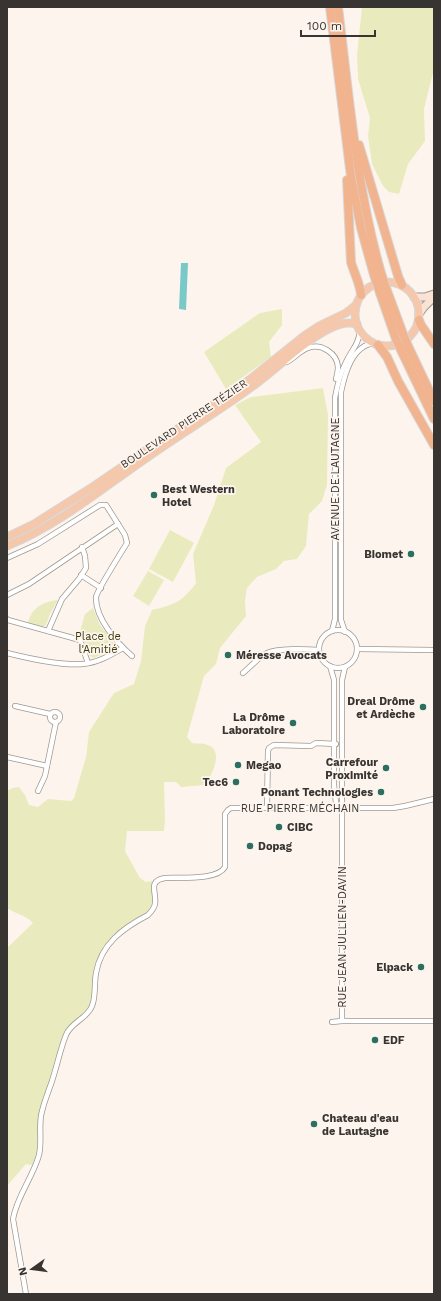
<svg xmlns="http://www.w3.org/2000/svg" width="441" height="1301" viewBox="0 0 441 1301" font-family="'Work Sans',sans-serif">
<rect width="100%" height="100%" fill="#fdf5ed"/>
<!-- green -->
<g fill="#e9ebbf">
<polygon points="362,7 434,7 434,69 424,109 425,141 408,164 399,194 389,192 383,186 372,164 368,136 370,118 358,79 357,55"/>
<polygon points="282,309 282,325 269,342 271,357 226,389 204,352 260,313"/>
<path d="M323,388L328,415L327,485L322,501L309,514L306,546L297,559L284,561L276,569L257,577L247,588L245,601L246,616L220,648L216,664L204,676L187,737L192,743C196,744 201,743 205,744C226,749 212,775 205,785L181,787L176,782H164L165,819L164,831H127L125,851L140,878L146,882L152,881L153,905C147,915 136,919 126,925C117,931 108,940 103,949C95,961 93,973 93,987C92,991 93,997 91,1002C89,1010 71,1024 65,1032L40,1112C36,1130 41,1148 32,1165L26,1164L7,1186V948L33,923C26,915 15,914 7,908V791L12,788L19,787L25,795L29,805L38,807L48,799L71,801L74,798L86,757L89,732L114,693L134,684L141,661L145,626L152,610C174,605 182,602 196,583L193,554L214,505L226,468L261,442L235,405L251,397Z"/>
<polygon points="170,530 194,543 173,582 149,569"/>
<polygon points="148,571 164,580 149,606 133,596"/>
<path d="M58,600L50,614L46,625L43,627L28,623C31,608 44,601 58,600Z"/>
<polygon points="93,608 100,625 115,645 112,651 93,658 89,655 83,638 79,635 85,614"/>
</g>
<!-- water -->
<polygon fill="#7ac9c9" points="181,263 188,263 186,310 179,309"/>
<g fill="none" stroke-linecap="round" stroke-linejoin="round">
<!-- minor casing -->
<g stroke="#9e9790" stroke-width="6">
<g id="minor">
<path d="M287,362C294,358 300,351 308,348C321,343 337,353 338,367C338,371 337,375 336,379"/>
<path d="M7,558L38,544L100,505H106L125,535L127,543C122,551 97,591 96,597C95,618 117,643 132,656"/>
<polyline points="81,575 101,588"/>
<polyline points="7,595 29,584 118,524"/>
<polyline points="7,619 8,620 80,640 88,663"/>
<circle cx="338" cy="649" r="19"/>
<polyline points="48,631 62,599 79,579 86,568 85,556 82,547"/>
<path d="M332,631L335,619V398C337,386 340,374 346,362C352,349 358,346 360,331"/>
<path d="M345,632L341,620V392C345,373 352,346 374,343"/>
<polyline points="357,649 434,650"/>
<path d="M7,653C27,658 63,666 83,664C97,663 111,655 123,648"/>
<polyline points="330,666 334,680 334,785 336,803 339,808"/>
<polyline points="345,667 342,680 342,1021 434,1021"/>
<path d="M243,673C250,667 258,658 267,653C277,648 307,649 319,650"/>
<polyline points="15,706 50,714"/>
<circle cx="55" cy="717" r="5"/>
<polyline points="7,757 47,766"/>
<polyline points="38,791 45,776 56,722"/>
<polyline points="267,808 268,751 269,748 274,745 311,746 316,743 336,744"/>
<polyline points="332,1022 342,1021"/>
<path d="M26,1294L13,1219C17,1196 33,1177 39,1155C42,1142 39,1129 41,1116C43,1104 48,1093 52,1081C57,1066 60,1050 66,1035C71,1022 87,1019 92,1006C96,997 94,984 96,973C101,944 123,928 148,915C151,912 154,909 155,904C157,892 147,881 165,878C179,877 217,881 225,867V814L228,810L231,808H393L405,806L434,799"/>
</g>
</g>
<!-- secondary casing -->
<g stroke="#9e9790" stroke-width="9">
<g id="secondary">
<polyline points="414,297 425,297 434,294"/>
<polyline points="419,314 424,307 434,297"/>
</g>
</g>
<!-- primary casing -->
<g stroke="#d7d6d6" stroke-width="9">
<g id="primary">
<circle cx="387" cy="314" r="32"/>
<polyline points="7,537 34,524 94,486 249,380 304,336 319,326 346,313 356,305"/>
<path d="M7,546C58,525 100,490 145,459C180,434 218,412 253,386C277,369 297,347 323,332C334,326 344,321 357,324"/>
</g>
</g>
<!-- trunk casing -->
<g stroke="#d7d6d6" stroke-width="10">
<g id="trunk">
<polyline points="330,7 351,177 361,228 374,275"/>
<path d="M338,7C349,96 356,186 381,273"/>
<polyline points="359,145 398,276 402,285"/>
<path d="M347,180L351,262C354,273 360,283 361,295"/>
<polyline points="386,288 403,334"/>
<polyline points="380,293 396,339"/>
<polyline points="419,320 421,325 434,344"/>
<polyline points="378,345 387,357 398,381 434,445"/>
<polyline points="408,346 434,401"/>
<polyline points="401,350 434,419"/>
</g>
</g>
<!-- minor -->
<use href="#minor" stroke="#fff" stroke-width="4.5"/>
<!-- secondary -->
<use href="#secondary" stroke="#fae3d5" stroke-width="7"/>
<!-- primary -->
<use href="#primary" stroke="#f5c7ab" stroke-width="7"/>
<!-- trunk -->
<use href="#trunk" stroke="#f2b48f" stroke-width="8"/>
<!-- trunk-bridge casing -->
<g stroke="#d7d6d6" stroke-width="10" stroke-linecap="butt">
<g id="trunk-bridge">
<polyline points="381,273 386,288"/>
<polyline points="374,275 380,293"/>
<polyline points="403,334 408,346"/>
<polyline points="396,339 401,350"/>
</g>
</g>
<!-- trunk-bridge -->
<use href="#trunk-bridge" stroke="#f2b48f" stroke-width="8"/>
</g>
<!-- markers -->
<g fill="#2b6f61" stroke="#fdf5ed" stroke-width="1.5">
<circle cx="154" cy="495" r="4"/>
<circle cx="411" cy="554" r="4"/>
<circle cx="228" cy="655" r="4"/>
<circle cx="423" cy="707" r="4"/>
<circle cx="293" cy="723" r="4"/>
<circle cx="238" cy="765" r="4"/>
<circle cx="386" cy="768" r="4"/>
<circle cx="236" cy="782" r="4"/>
<circle cx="381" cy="792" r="4"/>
<circle cx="279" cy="827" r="4"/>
<circle cx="250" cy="846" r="4"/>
<circle cx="421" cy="967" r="4"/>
<circle cx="375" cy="1040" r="4"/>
<circle cx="314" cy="1124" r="4"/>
</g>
<g text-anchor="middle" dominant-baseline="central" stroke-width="3.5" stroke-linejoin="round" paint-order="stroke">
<!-- street labels -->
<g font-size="11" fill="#373431" stroke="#fdf5ed">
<text transform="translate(184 424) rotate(-34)">BOULEVARD PIERRE TÉZIER</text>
<text transform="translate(335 479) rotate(-90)">AVENUE DE LAUTAGNE</text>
<text x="300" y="808">RUE PIERRE MÉCHAIN</text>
<text transform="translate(342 937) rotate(-90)">RUE JEAN JULLIEN-DAVIN</text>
</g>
<!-- poi labels -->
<g font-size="11" font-weight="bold" fill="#373431" stroke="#fdf5ed" text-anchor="start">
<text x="162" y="489">Best Western<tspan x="162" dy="13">Hotel</tspan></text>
<text x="403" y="554" text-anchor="end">Biomet</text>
<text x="236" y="655">Méresse Avocats</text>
<text x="415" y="701" text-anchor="end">Dreal Drôme<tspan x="415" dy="13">et Ardèche</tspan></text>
<text x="285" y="717" text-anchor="end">La Drôme<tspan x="285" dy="13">Laboratoire</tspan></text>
<text x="378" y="762" text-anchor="end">Carrefour<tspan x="378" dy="13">Proximité</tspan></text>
<text x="246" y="765">Megao</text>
<text x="228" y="782" text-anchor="end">Tec6</text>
<text x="373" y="792" text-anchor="end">Ponant Technologies</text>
<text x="287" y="827">CIBC</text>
<text x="258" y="846">Dopag</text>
<text x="413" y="967" text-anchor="end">Elpack</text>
<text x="383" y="1040">EDF</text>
<text x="322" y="1118">Chateau d'eau<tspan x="322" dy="13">de Lautagne</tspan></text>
</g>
<!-- park labels -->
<g font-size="11" fill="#39390b" stroke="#fdf5ed">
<text x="98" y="636">Place de<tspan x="98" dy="13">l'Amitié</tspan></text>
</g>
</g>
<!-- border -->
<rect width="441" height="1301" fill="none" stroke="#373431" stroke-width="16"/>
<!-- north arrow -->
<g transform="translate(32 1269) rotate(256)" stroke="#fdf5ed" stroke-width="3" paint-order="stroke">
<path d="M0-3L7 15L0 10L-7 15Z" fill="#373431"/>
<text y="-6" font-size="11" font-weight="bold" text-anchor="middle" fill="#373431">N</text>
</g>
<!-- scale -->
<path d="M301 30v6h74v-6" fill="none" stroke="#373431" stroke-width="2"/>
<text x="307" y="30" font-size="12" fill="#373431" stroke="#fdf5ed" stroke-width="3" paint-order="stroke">100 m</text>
</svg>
